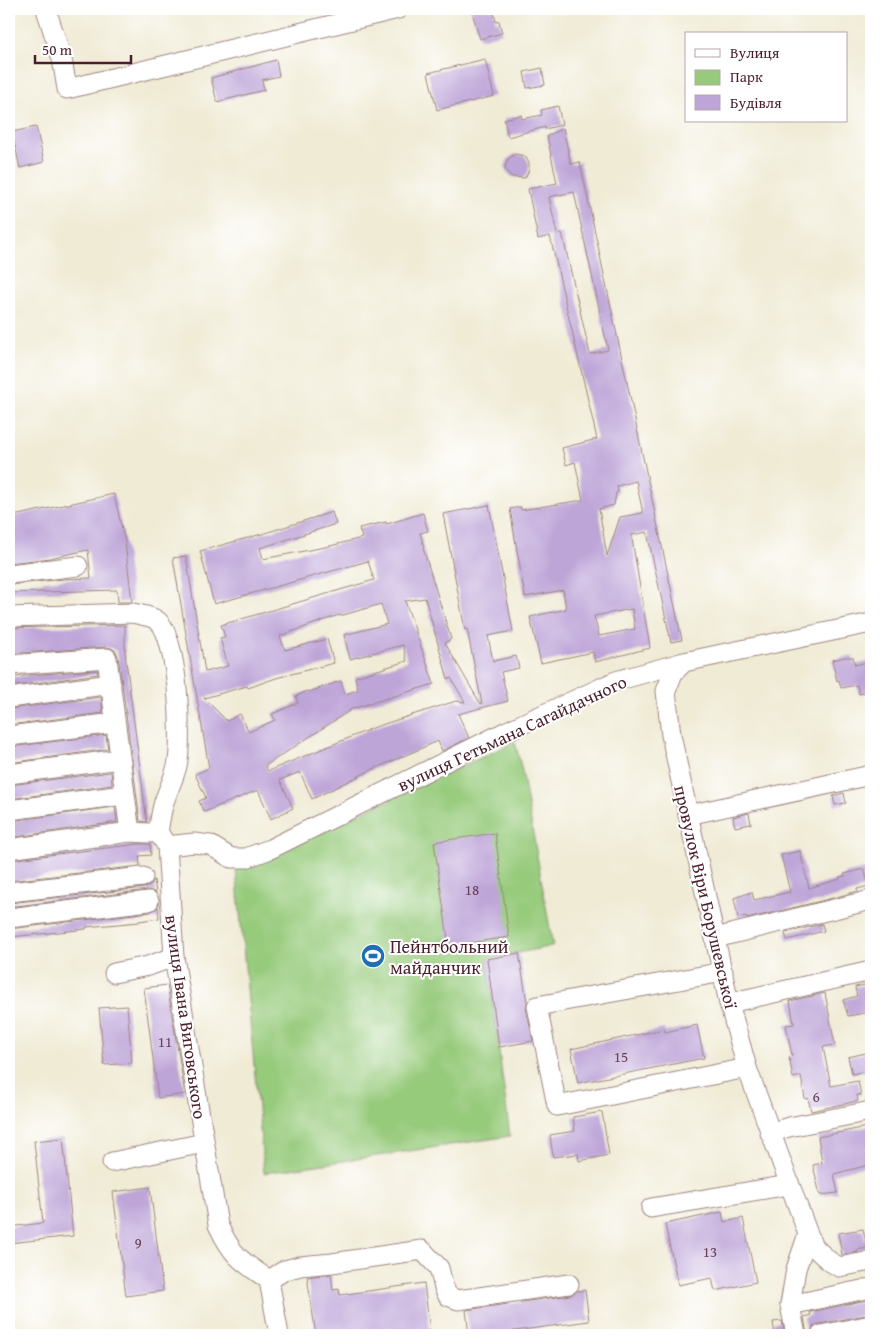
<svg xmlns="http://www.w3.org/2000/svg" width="880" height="1344" viewBox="0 0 880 1344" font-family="'Gentium Book Plus',serif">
<rect width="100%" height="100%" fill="#fff"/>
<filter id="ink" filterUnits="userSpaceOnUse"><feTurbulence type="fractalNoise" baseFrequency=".02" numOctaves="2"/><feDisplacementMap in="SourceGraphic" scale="10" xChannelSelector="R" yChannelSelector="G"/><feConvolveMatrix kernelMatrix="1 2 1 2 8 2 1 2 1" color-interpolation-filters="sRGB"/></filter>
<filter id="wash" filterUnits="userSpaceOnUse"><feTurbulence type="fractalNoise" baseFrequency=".0096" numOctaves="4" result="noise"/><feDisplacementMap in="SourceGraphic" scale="20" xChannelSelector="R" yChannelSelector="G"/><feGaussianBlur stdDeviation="1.12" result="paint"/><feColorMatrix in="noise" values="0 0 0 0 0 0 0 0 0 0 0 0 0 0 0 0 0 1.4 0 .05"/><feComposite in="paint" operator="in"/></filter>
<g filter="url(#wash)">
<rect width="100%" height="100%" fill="#f0ebd5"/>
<!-- green -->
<polygon fill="#97cb7b" stroke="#707553" points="515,742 522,771 553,946 487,959 510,1136 264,1173 236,870"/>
<g id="blocks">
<!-- building -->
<g fill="#bea5d8" fill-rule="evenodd">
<polygon points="471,9 493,9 496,22 499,21 502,33 480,39"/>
<polygon points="485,59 494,96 437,110 428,73"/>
<polygon points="276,60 279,76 262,80 264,90 217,102 211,78"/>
<polygon points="542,68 545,85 527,88 524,72"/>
<polygon points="558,106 562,125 545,129 545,127 508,137 504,119 521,115 522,119 542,115 541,110"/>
<polygon points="36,127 44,162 20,168 12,132"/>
<path d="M563,128L571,164L580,162L682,640L671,642L647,532L632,535V539L650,648L595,662L593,652L541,663L530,617L566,609L563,590L525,597L510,509L521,507V510L583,500L575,462L566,465L562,448L597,439L550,236L538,239L528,189L557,183L547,136ZM574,192L608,350L590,354L562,233L557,234L549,197ZM636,481L643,513L620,517L607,556L599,509L614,505L616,493L618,492L617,486ZM632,609L635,629L599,636L594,616Z"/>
<polygon points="515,154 525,156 529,163 529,170 525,178 512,177 506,171 505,167 508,159"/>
<polygon points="114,494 125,542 132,602 118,602 117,590 9,593 9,585 64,579 91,578 88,550 50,558 9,563 9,517"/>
<path d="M489,505L513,631L488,636L493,661L516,656L519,668L501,672L508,701L458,714L469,738L442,751L438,741L367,772L312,799L300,772L280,780L293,808L271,819L258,790L204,812L199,801L206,798L195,774L209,768L173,558L186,556L205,672L228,666L220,638L225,637L221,625L374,580L368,561L214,604L200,551L262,534L332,512L336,524L260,548L263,559L330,546L362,538L359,528L386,522L387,524L423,513L428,531L420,533L424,547L423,548L451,639L445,643L480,703L482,704L467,629L465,630L443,514ZM425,598L448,679L451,678L465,702L456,701L378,726L268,771L265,766L352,709L434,684L405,601ZM381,604L387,624L344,635L350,659L403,645L407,661L355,677L358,690L345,694L341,681L309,692L308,691L296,696L298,703L272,714L275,720L249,732L240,714L227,721L204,698L247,686L248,688L276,678L334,663L327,639L285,650L280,636L339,615L340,616Z"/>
<polygon points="125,625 125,653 147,822 140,821 122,683 118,657 116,651 111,648 106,647 9,654 9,628"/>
<polygon points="845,657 853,657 855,665 871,661 871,691 859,694 857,685 841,688 839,680 837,681 832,660"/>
<polygon points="97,670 98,674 9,687 9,678 30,675"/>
<polygon points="101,697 103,713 9,725 9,709"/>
<polygon points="106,735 108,749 9,763 9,747"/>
<polygon points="111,772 112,785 9,799 9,785"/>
<polygon points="844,793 846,803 835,805 833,796"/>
<polygon points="115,807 117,822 9,838 9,821"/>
<polygon points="749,813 751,824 735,827 733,817"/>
<polygon points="495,833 509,937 449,946 434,842"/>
<polygon points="138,844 150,844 151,855 139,856 140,866 9,881 9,860"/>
<polygon points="800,851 809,888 840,879 839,877 845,876 844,874 864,869 869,886 857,889 858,891 833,898 747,919 746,916 738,918 734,898 752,892 754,900 790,892 781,855"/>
<polygon points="154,880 156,893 148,890 9,907 9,903 144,888 150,886"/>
<polygon points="158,907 159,918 139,921 139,922 86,927 86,929 59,932 10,937 9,935 9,929 150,912"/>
<polygon points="822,924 824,931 787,940 785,933"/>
<polygon points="519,953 527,1002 526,1008 533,1041 499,1047 487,959"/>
<polygon points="871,984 871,1012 848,1016 843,1000 857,996 855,987"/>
<polygon points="167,985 185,1094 158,1098 144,988"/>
<polygon points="825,993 835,1045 823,1047 831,1086 858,1081 861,1095 857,1095 858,1101 811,1111 808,1098 805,1099 801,1076 793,1078 789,1057 792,1056 786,1025 794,1024 790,1001"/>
<polygon points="127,1006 132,1063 104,1065 99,1008"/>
<polygon points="697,1025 704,1058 578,1083 571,1049 664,1029 665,1032"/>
<polygon points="866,1053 871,1070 852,1074 848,1057"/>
<polygon points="602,1112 609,1155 579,1161 578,1154 553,1157 550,1135 575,1131 573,1117"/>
<polygon points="871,1126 871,1146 866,1147 869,1165 834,1174 838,1193 820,1195 813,1165 822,1163 818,1137"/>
<polygon points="63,1138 73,1236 9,1243 9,1227 43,1223 34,1141"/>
<polygon points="150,1187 163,1291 126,1296 113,1192"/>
<polygon points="722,1212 724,1222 743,1218 756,1282 715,1291 712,1278 678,1285 665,1224"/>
<polygon points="863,1229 867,1248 857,1250 858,1252 842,1255 838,1233"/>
<polygon points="331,1274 333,1290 339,1289 340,1295 424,1283 430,1331 397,1335 316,1335 307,1277"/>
<polygon points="585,1290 589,1321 485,1335 469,1335 466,1310 571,1295 577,1291"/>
<polygon points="871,1299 871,1314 819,1324 813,1327 810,1335 807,1335 804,1317 811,1315 810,1312"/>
<polygon points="782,1321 785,1335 775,1335 773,1322"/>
</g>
</g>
</g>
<g filter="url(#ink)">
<use href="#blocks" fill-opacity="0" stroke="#9d8580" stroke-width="1"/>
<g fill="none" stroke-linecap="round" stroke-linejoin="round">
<!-- minor casing -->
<g stroke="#9d8580" stroke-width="21">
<g id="minor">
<polyline points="46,9 62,59 67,89 398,9"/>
<polyline points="9,574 78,566"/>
<path d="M9,617L133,613C141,615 152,616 158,621C178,638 183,741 177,766C174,778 168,790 164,802C161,812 160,822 158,832L167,846L174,957L218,1225C233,1257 241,1261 269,1280L279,1335"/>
<polyline points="684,662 673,673 666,691 671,735 729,1003 747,1068 808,1234 815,1248 829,1261 839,1267 871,1261"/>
<polyline points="9,665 107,658 130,832"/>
<polyline points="9,698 111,684"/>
<polyline points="9,736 115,723"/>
<polyline points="9,774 120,759"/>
<polyline points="9,810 124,795"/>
<polyline points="688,815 871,775"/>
<polyline points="167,846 194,843 210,845 231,858 246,858 270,849 507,731 616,681 684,662 871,623"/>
<polyline points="9,849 130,832 148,833 158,832"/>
<polyline points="9,892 143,877"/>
<polyline points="9,918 149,901"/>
<polyline points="715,938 871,900"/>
<polyline points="723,972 537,1006 557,1106 747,1068"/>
<polyline points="114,973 148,966 174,957"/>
<polyline points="729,1003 871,971"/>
<polyline points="770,1133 789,1127 871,1111"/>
<polyline points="112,1162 204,1143"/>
<polyline points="651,1208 789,1185"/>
<polyline points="269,1280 285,1270 300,1266 332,1263 422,1250 439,1268 444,1288 448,1296 458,1300 569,1284"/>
<polyline points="790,1305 871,1288"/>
<polyline points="796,1335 790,1305 796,1269 808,1234"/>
<polyline points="821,1335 871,1325"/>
</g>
</g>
<!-- minor -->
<use href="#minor" stroke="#fff" stroke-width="19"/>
</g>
</g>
<!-- icons -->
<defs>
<g id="stadium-disc" transform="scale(1.25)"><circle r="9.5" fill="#1f6fb2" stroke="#fff"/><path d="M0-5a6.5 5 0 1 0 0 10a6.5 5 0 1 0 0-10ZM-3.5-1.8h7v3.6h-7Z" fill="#fff"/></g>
</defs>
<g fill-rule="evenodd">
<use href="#stadium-disc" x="373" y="956"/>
</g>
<g text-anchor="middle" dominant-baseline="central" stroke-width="4" stroke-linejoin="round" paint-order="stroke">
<!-- number labels -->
<g font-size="15" fill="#674056">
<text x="472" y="889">18</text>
<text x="165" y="1041">11</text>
<text x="621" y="1056">15</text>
<text x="816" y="1096">6</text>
<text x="138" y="1242">9</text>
<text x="710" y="1251">13</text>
</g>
<!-- street labels -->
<g font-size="18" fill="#4a1f2b" stroke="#fff">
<text transform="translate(512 733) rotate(-25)">вулиця Гетьмана Сагайдачного</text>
<text transform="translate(706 897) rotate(77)">провулок Віри Борушевської</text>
<text transform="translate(186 1017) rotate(82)">вулиця Івана Виговського</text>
</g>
<!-- poi labels -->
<g font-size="18" fill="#4a1f2b" stroke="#fff" text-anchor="start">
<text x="390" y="946">Пейнтбольний<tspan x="390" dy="21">майданчик</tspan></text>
</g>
</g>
<!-- margin -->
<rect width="880" height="1344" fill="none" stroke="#fff" stroke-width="30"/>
<!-- legend -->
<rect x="685" y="32" width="162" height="90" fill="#ffffff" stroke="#b7a5aa"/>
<rect x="695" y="49" width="25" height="8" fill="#ffffff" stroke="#b7a5aa"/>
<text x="730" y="58" font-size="15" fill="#4a1f2b">Вулиця</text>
<rect x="695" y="70" width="25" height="15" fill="#97cb7b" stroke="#b7a5aa"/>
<text x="730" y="82" font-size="15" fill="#4a1f2b">Парк</text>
<rect x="695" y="95" width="25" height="15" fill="#bea5d8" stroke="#b7a5aa"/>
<text x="730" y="108" font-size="15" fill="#4a1f2b">Будівля</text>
<!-- scale -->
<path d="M35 55v8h96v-8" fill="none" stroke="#4a1f2b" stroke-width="2.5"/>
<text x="42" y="55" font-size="15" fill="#4a1f2b" stroke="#ffffff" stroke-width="4" paint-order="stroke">50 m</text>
</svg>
